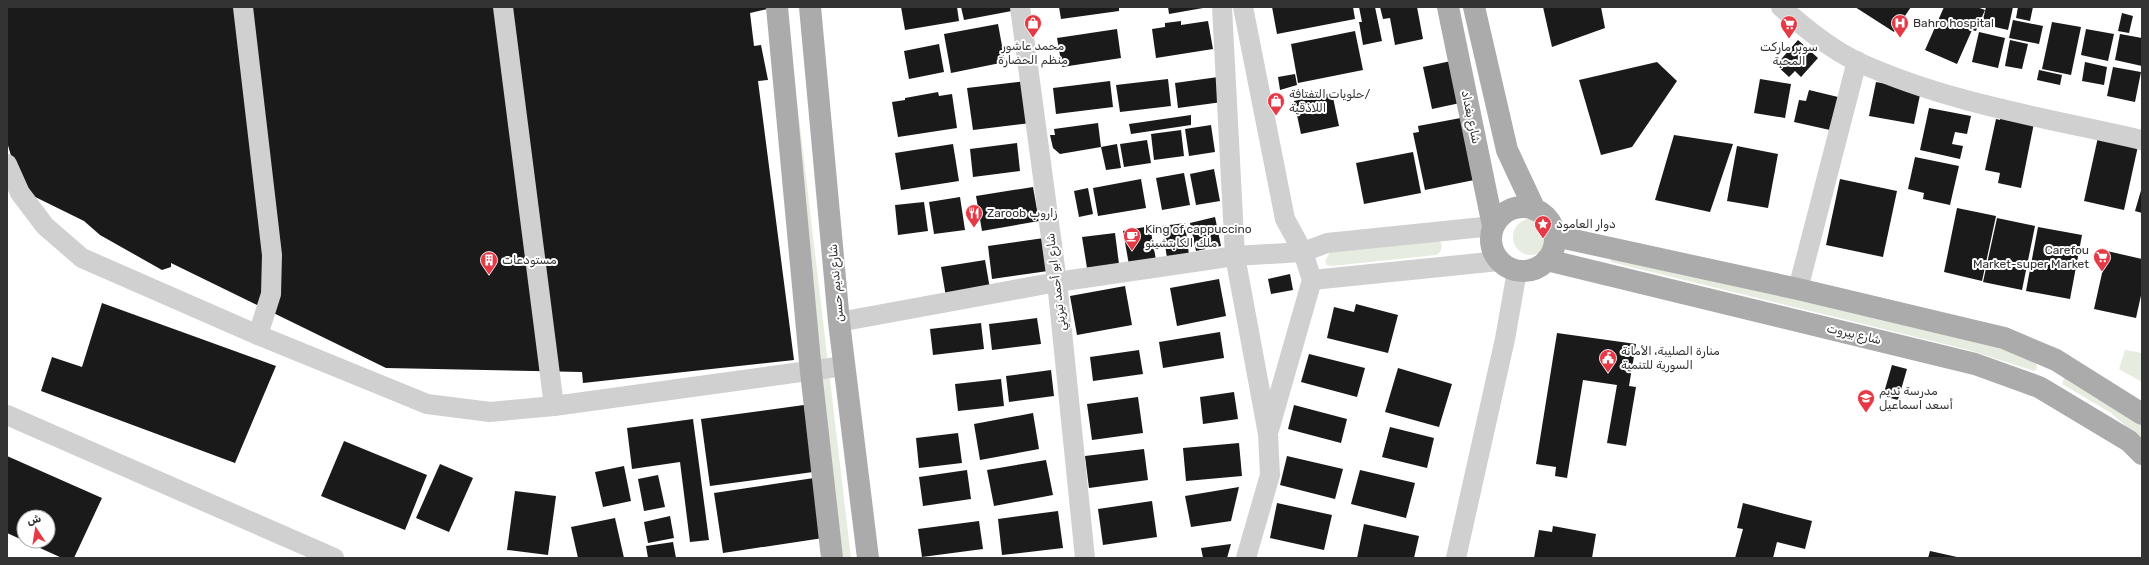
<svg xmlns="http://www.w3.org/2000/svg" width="2149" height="565" viewBox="0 0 2149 565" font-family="Rubik,'Noto Naskh Arabic',sans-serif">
<rect width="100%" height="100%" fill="#fff"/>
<!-- green -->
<g fill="#e6ecdf">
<polygon points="776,7 786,7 851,558 841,558"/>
<circle cx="1531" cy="237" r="18"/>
<polygon points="1440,241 1442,246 1440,252 1436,255 1332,266 1327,265 1325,261 1330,252"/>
<polygon points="1610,257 1979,341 2033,360 2036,362 2037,369 2034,371 1969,350 1611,262"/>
<polygon points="2125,350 2142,353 2142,382 2119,369"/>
<polygon points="2065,375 2099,395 2142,426 2142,440 2111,413 2062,384"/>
</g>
<!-- building -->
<g fill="#1a1a1a" fill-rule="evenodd">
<polygon points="7,7 772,7 772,8 750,13 754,46 761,45 768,80 758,81 794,360 583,383 582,372 386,368 171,263 171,267 162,270 100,235 84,221 21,190 7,142"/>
<polygon points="901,7 957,7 959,21 905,30"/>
<polygon points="961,7 1017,7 1017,10 964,20"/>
<polygon points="1059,7 1119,7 1119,11 1061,19"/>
<polygon points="1168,7 1203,7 1203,8 1169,14"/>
<polygon points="1272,7 1353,7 1355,19 1277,34"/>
<polygon points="1359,7 1375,7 1382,41 1363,45 1359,22 1362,22"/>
<polygon points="1380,7 1417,7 1423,39 1395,45 1390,18 1383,19"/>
<polygon points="1543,7 1601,7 1605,28 1552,47"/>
<polygon points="1855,7 1911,7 1894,32"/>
<polygon points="1944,7 1977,7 1985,10 1976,31 1972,30 1957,64 1925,50"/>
<polygon points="1986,7 2013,7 2008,30 1982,24"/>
<polygon points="2018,7 2033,7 2030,21 2016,18"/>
<polygon points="2122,13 2133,16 2129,33 2118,31"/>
<polygon points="2013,20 2043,26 2039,44 2009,38"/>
<polygon points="1181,21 1181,25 1208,21 1213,49 1156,58 1152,29 1165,27 1165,23"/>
<polygon points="2052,22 2081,27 2071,75 2042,69"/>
<polygon points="998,24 1005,62 951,73 944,34"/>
<polygon points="1117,29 1121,58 1062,67 1057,38"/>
<polygon points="2086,29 2114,34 2108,61 2081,55"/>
<polygon points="1355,31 1363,70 1298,83 1291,44"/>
<polygon points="1979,32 2005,38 1998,68 1972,62"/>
<polygon points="2120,34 2142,38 2142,66 2115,60"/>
<polygon points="1798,40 1818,58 1801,77 1795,71 1789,77 1776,65"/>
<polygon points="2010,40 2028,44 2022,69 2005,66"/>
<polygon points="939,44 944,72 909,79 904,51"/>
<polygon points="1451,61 1460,103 1432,109 1423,67"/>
<polygon points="1657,62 1677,81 1632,147 1601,155 1579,80"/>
<polygon points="2085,62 2107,67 2104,85 2082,81"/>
<polygon points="2113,67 2141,72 2135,102 2107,96"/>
<polygon points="2039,70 2062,75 2060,85 2037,80"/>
<polygon points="1295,74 1297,85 1280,90 1278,77"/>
<polygon points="1218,77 1222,102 1178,108 1175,83"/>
<polygon points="1168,79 1171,106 1120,112 1116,85"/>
<polygon points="1760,79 1791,84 1785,118 1754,113"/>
<polygon points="1026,81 1031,123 973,130 967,88"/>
<polygon points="1110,81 1113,107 1056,114 1053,88"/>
<polygon points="1876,82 1921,90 1914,124 1869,116"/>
<polygon points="1809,90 1838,97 1830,130 1794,122 1799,100 1806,101"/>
<polygon points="938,92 939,96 952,94 957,128 898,137 892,102 905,100 905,98"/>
<polygon points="1332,93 1339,126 1301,134 1294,101"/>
<polygon points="1929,108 1971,116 1967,134 1955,132 1952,144 1963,146 1960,159 1920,150"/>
<polygon points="2002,111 2035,118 2021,188 1998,183 2000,173 1985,170 1996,119 2000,120"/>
<polygon points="1191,115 1191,125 1131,134 1129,124"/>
<polygon points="1466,117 1479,179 1425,190 1413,133 1419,132 1418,126"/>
<polygon points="1098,123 1101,147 1060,154 1053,148 1050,135 1055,135 1054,129"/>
<polygon points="1211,125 1215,152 1189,156 1185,129"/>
<polygon points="1181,130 1184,156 1154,160 1151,134"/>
<polygon points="1674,135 1733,144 1710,212 1655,200"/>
<polygon points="2098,137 2138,146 2124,210 2084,201"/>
<polygon points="1147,140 1151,163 1124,167 1120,144"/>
<polygon points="1017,143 1020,171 973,177 970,149"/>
<polygon points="953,144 959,181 901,190 895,153"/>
<polygon points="1117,144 1121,168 1106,170 1101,147"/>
<polygon points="1737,146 1778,154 1768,208 1727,201"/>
<polygon points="1413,152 1421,193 1364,204 1356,163"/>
<polygon points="1915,157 1959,166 1950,205 1923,199 1924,193 1908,189"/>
<polygon points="1214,169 1220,201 1196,205 1190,174"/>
<polygon points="1184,173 1190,205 1162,210 1156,178"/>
<polygon points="1141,179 1146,208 1098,216 1093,188"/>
<polygon points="1840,179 1897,191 1883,257 1826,245"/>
<polygon points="1033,187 1039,221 982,231 976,196"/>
<polygon points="2142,187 2142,213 2135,211"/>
<polygon points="1088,188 1093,214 1079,217 1074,191"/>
<polygon points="960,197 965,230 934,234 929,202"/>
<polygon points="924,202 928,231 898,235 895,205"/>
<polygon points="1957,208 1996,216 1982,281 1944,272"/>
<polygon points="1215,217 1221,246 1196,251 1190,223"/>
<polygon points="1997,218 2035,226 2022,290 1983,282"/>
<polygon points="1185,223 1189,255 1167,258 1162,226"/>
<polygon points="1150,226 1156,260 1129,265 1123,231"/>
<polygon points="2038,227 2082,235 2070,299 2026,291"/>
<polygon points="1115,233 1119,264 1087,268 1082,237"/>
<polygon points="1044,238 1048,271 992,279 988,246"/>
<polygon points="2107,251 2142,259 2142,291 2136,318 2094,309"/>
<polygon points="985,260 990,289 946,297 941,267"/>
<polygon points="1290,274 1293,290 1271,294 1268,279"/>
<polygon points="1219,279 1226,316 1177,326 1170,288"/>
<polygon points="1125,286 1132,325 1077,335 1070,296"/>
<polygon points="102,303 276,366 235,463 41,391 52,357 82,367"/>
<polygon points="1356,304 1398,315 1388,353 1327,338 1334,307 1354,312"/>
<polygon points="1037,318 1041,344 992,350 989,324"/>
<polygon points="981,323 984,349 933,355 930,329"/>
<polygon points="1220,332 1224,358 1163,368 1159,342"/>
<polygon points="1557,333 1636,344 1629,386 1636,387 1626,446 1607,443 1617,385 1583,380 1567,478 1555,476 1556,467 1536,464"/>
<polygon points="1139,350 1143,374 1093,381 1090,357"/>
<polygon points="1309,354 1365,368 1357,397 1301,382"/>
<polygon points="1892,365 1907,369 1898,400 1883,396"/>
<polygon points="1398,368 1452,384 1439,427 1385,412"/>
<polygon points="1051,370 1054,396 1009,402 1006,376"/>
<polygon points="1001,379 1004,406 958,411 955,384"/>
<polygon points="1234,392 1238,419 1203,424 1200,397"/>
<polygon points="1138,397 1143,433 1092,440 1087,404"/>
<polygon points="804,405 813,472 710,486 701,419"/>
<polygon points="1294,405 1347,419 1341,443 1288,429"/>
<polygon points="1033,413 1039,449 980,460 974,424"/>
<polygon points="693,419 709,540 690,542 680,462 632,469 627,428"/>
<polygon points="1390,427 1434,438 1427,468 1382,457"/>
<polygon points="958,433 962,463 919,468 916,438"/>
<polygon points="344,441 427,475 405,530 321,496"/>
<polygon points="1239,443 1242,476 1186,481 1183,448"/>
<polygon points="1144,449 1148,480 1089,488 1085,456"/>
<path d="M7,456L102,498L74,558H62L7,533ZM24,517H48V541H24Z"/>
<polygon points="1287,456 1343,469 1335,499 1280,485"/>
<polygon points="1046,460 1053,495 994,506 987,470"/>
<polygon points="440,464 473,478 449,532 416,518"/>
<polygon points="624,466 631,501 603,507 595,472"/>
<polygon points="967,470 971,499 923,506 919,477"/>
<polygon points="1360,470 1415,483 1406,518 1351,504"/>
<polygon points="658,475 665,507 644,511 638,479"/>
<polygon points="814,478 823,538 723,553 714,493"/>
<polygon points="1239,487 1231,521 1191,527 1185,496"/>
<polygon points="515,491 556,496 548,555 507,550"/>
<polygon points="1152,501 1157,537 1103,545 1098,509"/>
<polygon points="1277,503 1332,515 1324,550 1270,538"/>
<polygon points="1743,503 1812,521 1805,549 1777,542 1773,558 1735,558 1743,529 1737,528"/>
<polygon points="1058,511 1063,548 1002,555 998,519"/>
<polygon points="670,516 674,538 648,543 644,522"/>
<polygon points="615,518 624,558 578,558 571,527"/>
<polygon points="979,521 983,549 922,557 918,529"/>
<polygon points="1364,524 1419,536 1414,558 1357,558"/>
<polygon points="1553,526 1596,534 1592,558 1534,558 1539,530 1552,532"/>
<polygon points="673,542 676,558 648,558 646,546"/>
<polygon points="1231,544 1227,558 1203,558 1201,548"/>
<polygon points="1930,551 1957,557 1957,558 1928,558"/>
</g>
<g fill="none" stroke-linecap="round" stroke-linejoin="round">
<!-- minor -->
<g stroke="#d0d0d0" stroke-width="20">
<polyline points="243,7 272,255 271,294 258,335"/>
<polyline points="503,7 554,406"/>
<polyline points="1020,7 1057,282 1085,558"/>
<polyline points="1222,7 1235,256 1268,434 1270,475 1246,558"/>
<polyline points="1243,7 1285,219 1303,252 1312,280 1269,430"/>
<path d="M1781,7C1804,27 1830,49 1858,62C1947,103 2047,118 2142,140"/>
<polyline points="7,164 20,193 45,226 82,258 258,335 427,404 490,412 554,406 844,366"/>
<polyline points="1312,280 1499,261"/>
<polyline points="1798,289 1857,61"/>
<polyline points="839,322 1057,282 1235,256 1303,252 1327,243 1493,226"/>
<polyline points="7,415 334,558"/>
<polyline points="1456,558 1505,339 1517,271"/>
</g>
<!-- major -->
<g stroke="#ababab" stroke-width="22">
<polyline points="777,7 811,372 832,558"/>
<polyline points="810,7 839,322 868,558"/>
<polyline points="1448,7 1493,226"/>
<polyline points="1474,7 1507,150 1535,210"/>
<circle cx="1523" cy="239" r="32"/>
<polyline points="1555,236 1798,289 2004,338 2056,360 2142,414"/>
<polyline points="1547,260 1975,364 2039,387 2129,441 2142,454"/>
</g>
</g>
<!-- icons -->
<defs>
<g id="shop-pin" transform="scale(0.9)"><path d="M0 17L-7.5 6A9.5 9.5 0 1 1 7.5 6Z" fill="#e63946" stroke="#fff"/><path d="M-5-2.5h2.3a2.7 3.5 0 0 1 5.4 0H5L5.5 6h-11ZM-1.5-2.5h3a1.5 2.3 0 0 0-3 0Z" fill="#fff"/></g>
<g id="hospital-pin" transform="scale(0.9)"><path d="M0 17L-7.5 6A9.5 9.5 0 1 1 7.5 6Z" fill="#e63946" stroke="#fff"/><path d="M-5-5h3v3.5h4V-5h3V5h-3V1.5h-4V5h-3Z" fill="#fff"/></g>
<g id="supermarket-pin" transform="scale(0.9)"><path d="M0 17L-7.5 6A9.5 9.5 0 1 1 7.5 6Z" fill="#e63946" stroke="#fff"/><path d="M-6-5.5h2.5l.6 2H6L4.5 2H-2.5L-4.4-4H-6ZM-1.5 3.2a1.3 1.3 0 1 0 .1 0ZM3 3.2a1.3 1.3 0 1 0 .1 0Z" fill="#fff"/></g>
<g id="restaurant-pin" transform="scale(0.9)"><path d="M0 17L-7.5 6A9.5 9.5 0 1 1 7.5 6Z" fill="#e63946" stroke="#fff"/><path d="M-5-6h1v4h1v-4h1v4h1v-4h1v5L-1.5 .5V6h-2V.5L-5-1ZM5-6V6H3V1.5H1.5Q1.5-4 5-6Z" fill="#fff"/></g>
<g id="sight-pin" transform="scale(0.9)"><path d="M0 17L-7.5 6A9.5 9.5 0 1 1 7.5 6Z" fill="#e63946" stroke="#fff"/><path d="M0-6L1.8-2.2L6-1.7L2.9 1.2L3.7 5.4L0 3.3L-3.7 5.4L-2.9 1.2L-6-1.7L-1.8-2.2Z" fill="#fff"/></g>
<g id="cafe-pin" transform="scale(0.9)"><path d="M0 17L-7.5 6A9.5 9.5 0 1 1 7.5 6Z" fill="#e63946" stroke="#fff"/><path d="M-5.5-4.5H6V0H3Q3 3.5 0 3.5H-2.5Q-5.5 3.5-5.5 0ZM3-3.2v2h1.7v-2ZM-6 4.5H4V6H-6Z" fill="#fff"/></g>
<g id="building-pin" transform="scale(0.9)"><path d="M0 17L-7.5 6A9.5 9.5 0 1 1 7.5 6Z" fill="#e63946" stroke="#fff"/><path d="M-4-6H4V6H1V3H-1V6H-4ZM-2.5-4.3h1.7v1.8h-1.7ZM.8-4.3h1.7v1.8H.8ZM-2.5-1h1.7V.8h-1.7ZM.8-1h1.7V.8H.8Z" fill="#fff"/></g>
<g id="civic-pin" transform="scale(0.9)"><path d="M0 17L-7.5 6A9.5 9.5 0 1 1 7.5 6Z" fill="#e63946" stroke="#fff"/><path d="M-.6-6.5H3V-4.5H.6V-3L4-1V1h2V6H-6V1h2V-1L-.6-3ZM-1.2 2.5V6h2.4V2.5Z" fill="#fff"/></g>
<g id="school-pin" transform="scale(0.9)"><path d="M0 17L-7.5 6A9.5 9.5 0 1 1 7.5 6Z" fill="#e63946" stroke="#fff"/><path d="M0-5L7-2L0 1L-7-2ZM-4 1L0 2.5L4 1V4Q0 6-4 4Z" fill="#fff"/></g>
</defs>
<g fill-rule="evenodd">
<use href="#shop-pin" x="1033" y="23"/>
<use href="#hospital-pin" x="1900" y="23"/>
<use href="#supermarket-pin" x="1789" y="24"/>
<use href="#shop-pin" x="1276" y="101"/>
<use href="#restaurant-pin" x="974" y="213"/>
<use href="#sight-pin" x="1543" y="224"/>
<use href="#cafe-pin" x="1132" y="236"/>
<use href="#supermarket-pin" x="2102" y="257"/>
<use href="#building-pin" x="489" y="260"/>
<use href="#civic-pin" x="1608" y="358"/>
<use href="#school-pin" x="1866" y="398"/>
</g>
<g text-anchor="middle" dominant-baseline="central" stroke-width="4" stroke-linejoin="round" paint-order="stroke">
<!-- poi labels -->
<g font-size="12" fill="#333" stroke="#fff" text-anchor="start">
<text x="1913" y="23">Bahro hospital</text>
<text x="1033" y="46" text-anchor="middle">محمد عاشور<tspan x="1033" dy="14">منظم الحضارة</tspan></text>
<text x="1789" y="47" text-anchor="middle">سوبر ماركت<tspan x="1789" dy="14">المحبة</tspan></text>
<text x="1289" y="94">حلويات التفتافة/<tspan x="1289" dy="14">اللاذقية</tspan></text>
<text x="987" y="213">Zaroob زاروب</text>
<text x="1556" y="224">دوار العامود</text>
<text x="1145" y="229">King of cappuccino<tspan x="1145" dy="14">ملك الكابتشينو</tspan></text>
<text x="2089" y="250" text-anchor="end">Carefou<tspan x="2089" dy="14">Market-super Market</tspan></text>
<text x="502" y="260">مستودعات</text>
<text x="1621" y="351">منارة الصليبة، الأمانة<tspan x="1621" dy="14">السورية للتنمية</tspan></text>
<text x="1879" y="391">مدرسة نديم<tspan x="1879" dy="14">أسعد اسماعيل</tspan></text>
</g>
<!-- street labels -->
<g font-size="12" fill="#333" stroke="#fff">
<text transform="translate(1471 117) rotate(78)">شارع بغداد</text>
<text transform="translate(1056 282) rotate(-97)">شارع ابو أحمد تيزيني</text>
<text transform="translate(836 283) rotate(-95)">شارع نديم حسن</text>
<text transform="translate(1854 334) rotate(13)">شارع بيروت</text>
</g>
</g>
<!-- border -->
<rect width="2149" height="565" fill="none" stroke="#333333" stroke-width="16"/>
<!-- north arrow -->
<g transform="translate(36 529) rotate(348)"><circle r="19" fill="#ffffff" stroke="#adadad"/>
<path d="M0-3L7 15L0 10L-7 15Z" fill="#e63946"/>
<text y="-6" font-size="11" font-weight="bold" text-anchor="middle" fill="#333333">ش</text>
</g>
</svg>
